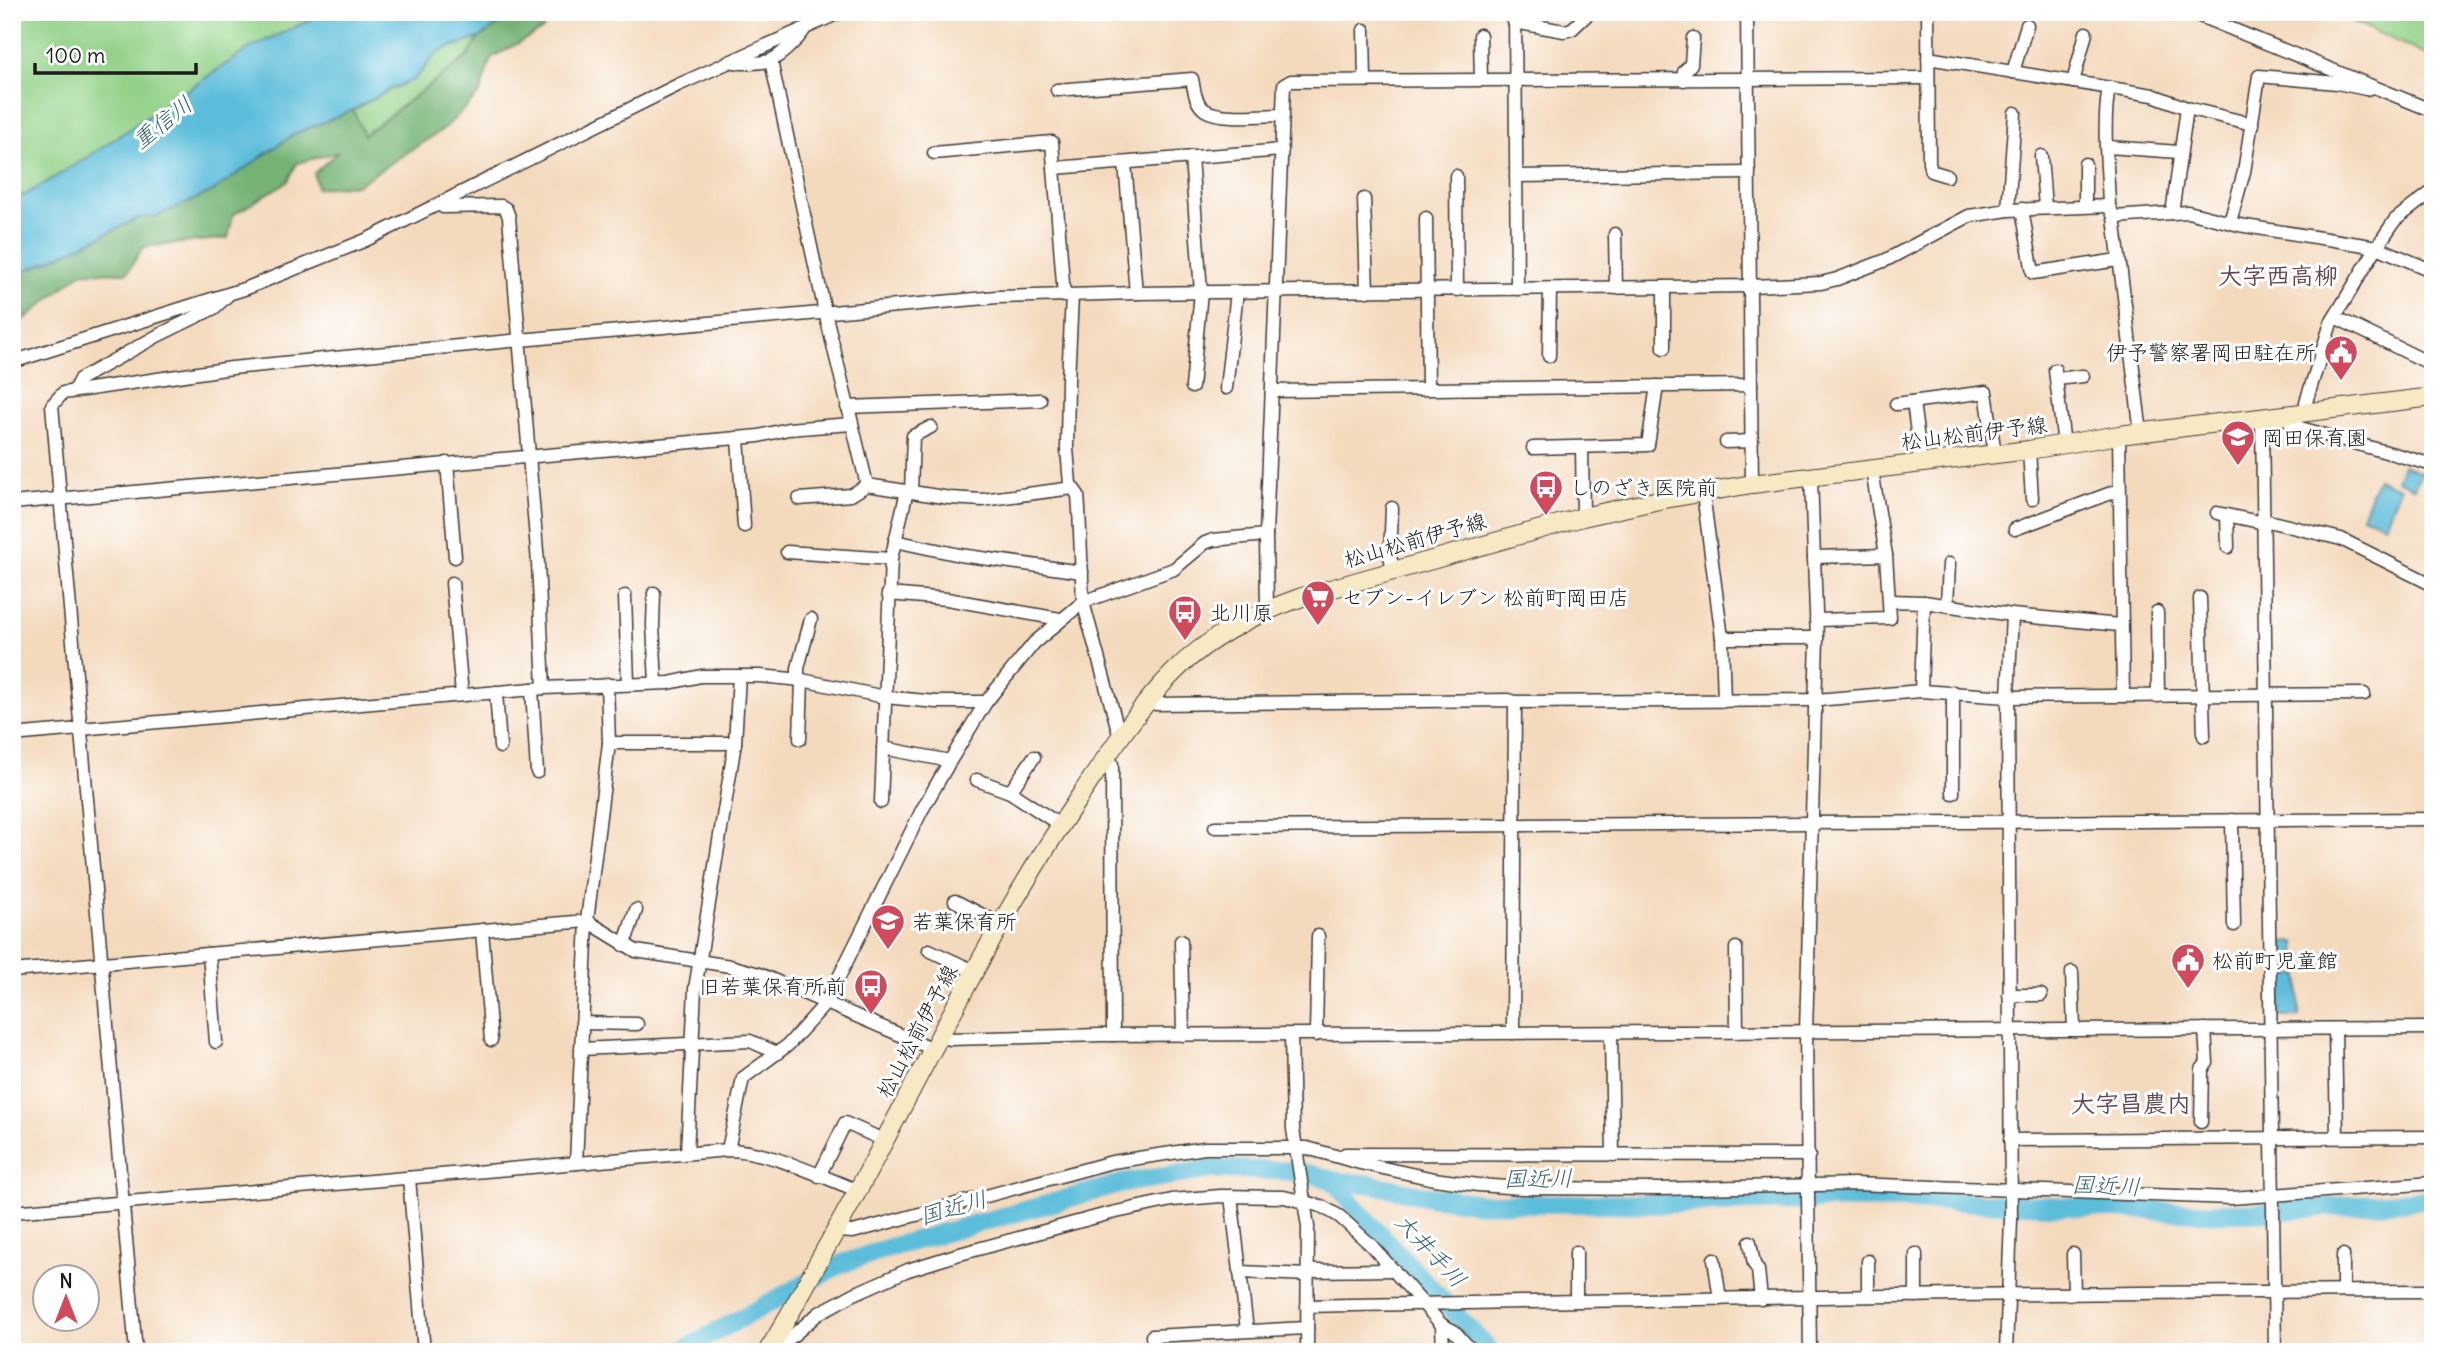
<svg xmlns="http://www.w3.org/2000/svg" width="2445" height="1364" viewBox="0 0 2445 1364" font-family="Delius,'Klee One',sans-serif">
<rect width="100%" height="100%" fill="#fff"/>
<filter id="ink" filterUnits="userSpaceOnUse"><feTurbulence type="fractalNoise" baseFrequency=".0143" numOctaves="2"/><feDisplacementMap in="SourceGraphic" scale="14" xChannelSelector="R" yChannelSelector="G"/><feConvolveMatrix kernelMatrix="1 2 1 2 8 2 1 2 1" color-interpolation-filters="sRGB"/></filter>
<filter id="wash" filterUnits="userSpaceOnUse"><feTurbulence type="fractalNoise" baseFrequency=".00686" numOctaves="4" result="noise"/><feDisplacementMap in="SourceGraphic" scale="28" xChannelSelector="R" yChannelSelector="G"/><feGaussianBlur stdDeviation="1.57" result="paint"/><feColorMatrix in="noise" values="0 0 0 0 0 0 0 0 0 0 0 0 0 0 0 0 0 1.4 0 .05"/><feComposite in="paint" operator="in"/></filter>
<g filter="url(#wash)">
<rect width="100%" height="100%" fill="#f4dabd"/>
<!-- green -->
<g fill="#92d187" stroke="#577652" stroke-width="2">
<polygon points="12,12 327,12 250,48 85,159 25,195 12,198"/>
<polygon points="2333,12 2433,12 2433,58"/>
<polygon points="479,38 468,56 363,136 353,110 393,88 414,80 435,55 441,50"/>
</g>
<!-- forest -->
<polygon fill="#75b374" stroke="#486848" stroke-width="2" points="516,12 542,12 544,29 491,58 480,93 445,128 357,185 317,188 314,173 338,152 297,163 288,181 233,215 228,238 143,247 127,273 82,272 25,319 12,322 12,275 44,263 141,217 155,217 213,191 294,134 353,110 364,135 468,56 479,38"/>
<!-- water -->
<g fill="#5bbdda" stroke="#3c6c7b" stroke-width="2">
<polygon points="327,12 516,12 479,38 441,50 435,55 414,80 393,88 353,110 294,134 213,191 155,217 141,217 44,263 12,275 12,198 25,195 85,159 250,48"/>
<polygon points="2403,465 2421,472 2414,488 2397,480"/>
<polygon points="2377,479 2400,488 2385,525 2362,516"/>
<polygon points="2296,942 2297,963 2279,964 2279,943"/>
<rect x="2279" y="975" width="20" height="42"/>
</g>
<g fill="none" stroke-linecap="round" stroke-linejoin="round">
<!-- river -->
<g stroke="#5bbdda" stroke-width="19">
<polyline points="1334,1181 1358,1211 1491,1352"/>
<polyline points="679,1352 841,1264 888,1248 1124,1183 1213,1169 1289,1171 1316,1175 1334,1181 1370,1184 1432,1197 1478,1203 1664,1204 1850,1199 1925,1200 2207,1213 2262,1212 2433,1199"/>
</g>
</g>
</g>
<g filter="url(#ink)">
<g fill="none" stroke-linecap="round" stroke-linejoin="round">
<!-- street casing -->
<g stroke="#3c3834" stroke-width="15">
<g id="street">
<polyline points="1515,12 1517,289"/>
<polyline points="1747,12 1752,484"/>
<polyline points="1928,12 1929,163 1931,171 1947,176"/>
<polyline points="2190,12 2433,111"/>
<polyline points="1514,22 1564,31 1572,29 1590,12"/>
<polyline points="1364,30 1365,80"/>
<polyline points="1480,35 1481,80"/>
<polyline points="1928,58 2153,95 2187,108 2252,124"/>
<polyline points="771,61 825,312 867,485 950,498 982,500 1073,488"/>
<path d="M734,62C742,64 760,63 769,61C778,59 799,38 804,30"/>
<polyline points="2013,72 2027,25"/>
<polyline points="1684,80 1684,72 1691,64 1693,38"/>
<polyline points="2073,82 2086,33"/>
<path d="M2109,88C2102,124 2108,169 2109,206L2114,217L2141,433"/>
<path d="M1057,90L1192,79C1194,89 1195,103 1205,110C1220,120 1264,115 1283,115"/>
<polyline points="2108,147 2179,152"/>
<polyline points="934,153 1052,142 1064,296"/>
<polyline points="2041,156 2045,207"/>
<polyline points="1191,157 1201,292 1192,387"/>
<polyline points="1125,163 1136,293"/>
<polyline points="2085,164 2085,206"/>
<polyline points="1054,168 1282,150"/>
<polyline points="1456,176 1457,290"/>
<polyline points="1516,176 1749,173"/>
<polyline points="1364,199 1367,291"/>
<polyline points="439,204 443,207 501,206 506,209 509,217 538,563 544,688"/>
<polyline points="2022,209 2033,273 2118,260"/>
<polyline points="2008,210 2015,113"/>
<polyline points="2172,213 2187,108"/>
<polyline points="2114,217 2188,212 2239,225 2377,247 2433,271"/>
<polyline points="1426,218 1428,389"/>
<polyline points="2230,222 2244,172 2259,76 2337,83 2366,89 2373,87"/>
<polyline points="1615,234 1616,288"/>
<polyline points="1664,287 1664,348"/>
<polyline points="1072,296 1068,381 1067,449 1070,484 1078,495 1079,509 1083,602 1118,730 1122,735"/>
<polyline points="2335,317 2433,365"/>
<polyline points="1549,356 1550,289"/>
<polyline points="12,362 247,288 366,240 678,85 841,12"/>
<polyline points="2055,370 2064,445"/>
<polyline points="2057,379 2083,376"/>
<polyline points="1226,388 1237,292"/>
<polyline points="74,391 80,379 159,335 214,308 227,296"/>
<polyline points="1272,391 1751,385"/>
<polyline points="1913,402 1921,463"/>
<polyline points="1896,404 1986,392 1995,454"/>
<polyline points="847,407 1040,400"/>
<polyline points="2306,413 2306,402 2331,323 2377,247 2395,220 2433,191"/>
<polyline points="2284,416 2293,426 2433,465"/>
<polyline points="2262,419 2275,1352"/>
<polyline points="2119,435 2123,696"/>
<polyline points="738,438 744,526"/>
<polyline points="1726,442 1752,441"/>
<polyline points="1582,447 1583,517"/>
<polyline points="1533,448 1648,445 1657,386"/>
<polyline points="2029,450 2032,499"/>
<polyline points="447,463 455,557"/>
<polyline points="911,492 913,436 931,427"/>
<polyline points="1703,493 1722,638 1724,701"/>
<polyline points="799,499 851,495 867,485"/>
<polyline points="12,503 759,436 788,429 851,424"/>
<polyline points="1392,508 1390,557 1394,570"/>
<polyline points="2217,513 2264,523"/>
<polyline points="2227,515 2228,547"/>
<polyline points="2264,520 2341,539 2433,585"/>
<polyline points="2015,529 2119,490"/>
<polyline points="895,541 960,555 1082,572"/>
<polyline points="787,552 891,559"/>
<polyline points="1814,557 1886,555"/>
<polyline points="452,583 462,695"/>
<polyline points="654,593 653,625 656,683"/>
<polyline points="888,594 947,599 1060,619"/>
<polyline points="625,596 628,683"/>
<polyline points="2200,598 2204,736"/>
<polyline points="1890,601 1924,602 2012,615 2120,625"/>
<polyline points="1947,605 1949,564"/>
<polyline points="1267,610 1266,535 1284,85 1291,81 1928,78"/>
<polyline points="2157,612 2158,696"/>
<polyline points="1816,620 1890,618 1886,555 1872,470"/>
<polyline points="1722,638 1817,638"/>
<polyline points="798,680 798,668 811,619"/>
<polyline points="532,689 537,772"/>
<polyline points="1921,691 1924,602"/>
<polyline points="496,692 500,747"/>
<polyline points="1147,702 1156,704 1509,700 1515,702 1816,700 1921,691 2008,697 2364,694"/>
<polyline points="12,735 544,688 669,683 701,676 760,676 802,680 885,697 936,702 986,702"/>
<polyline points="800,739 802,680"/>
<polyline points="609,743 735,743"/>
<polyline points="883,748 950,761"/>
<polyline points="1108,756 1112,764 1113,1035"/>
<polyline points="977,780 1010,792 1060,825"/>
<polyline points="1010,792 1034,757"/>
<polyline points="1953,793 1953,692"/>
<polyline points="881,802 891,559 907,491"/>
<polyline points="2232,820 2234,925"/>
<polyline points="1215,827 2433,819"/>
<polyline points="955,901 1000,924"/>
<polyline points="482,930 491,1040"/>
<polyline points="1181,941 1183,1035"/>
<polyline points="624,945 636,910"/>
<polyline points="1736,948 1737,1032"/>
<polyline points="929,950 974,971"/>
<polyline points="209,954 216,1042"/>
<polyline points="12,971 587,921 636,951 730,966 759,974 933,1049"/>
<polyline points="2072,972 2074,1030"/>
<polyline points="2009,995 2041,995"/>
<polyline points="582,1023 637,1024"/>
<polyline points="2335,1029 2337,1137"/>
<polyline points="1513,1033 1515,702"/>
<polyline points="1611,1033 1613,1155"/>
<polyline points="940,1035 950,1039 1102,1035 2433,1028"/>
<polyline points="1291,1035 1293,1129 1308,1227 1307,1352"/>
<polyline points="1316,1035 1318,936"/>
<polyline points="581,1049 750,1041 777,1053"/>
<polyline points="2201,1122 2202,1069 2207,1063 2205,1029"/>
<polyline points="2010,1140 2433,1137"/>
<polyline points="728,1150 743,1078 788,1045 826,1003 922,810 950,761 986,702 1034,643 1083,602 1174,569 1205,543 1213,540 1266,535"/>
<polyline points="687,1153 695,989 735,743 739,676"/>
<polyline points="1345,1154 1809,1155"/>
<polyline points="576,1163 587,921 609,743 607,684"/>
<polyline points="819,1176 845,1123 886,1141"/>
<polyline points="409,1178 424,1352"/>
<polyline points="1231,1196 1247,1330"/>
<path d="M12,1212L728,1150C767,1150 822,1177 859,1191"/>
<polyline points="836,1231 853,1232 1112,1162 1205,1148 1307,1148 1360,1163 1434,1179 1478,1185 1522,1188 1660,1189 1854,1184 2231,1198 2433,1183"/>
<polyline points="1750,1242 1754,1264 1758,1270 1761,1299"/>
<polyline points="1576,1252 1576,1301"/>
<polyline points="1916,1254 1916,1296"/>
<polyline points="2073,1254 2074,1293"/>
<polyline points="2343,1255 2343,1291"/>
<polyline points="1714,1259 1720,1299"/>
<polyline points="1868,1261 1868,1296"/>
<polyline points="1308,1271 1394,1270"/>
<polyline points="1240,1272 1308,1275"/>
<path d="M1307,1306C1682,1299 2057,1292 2433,1291"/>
<polyline points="1442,1325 1454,1331 1473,1352"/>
<polyline points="771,1347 782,1345 819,1313 854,1294 908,1270 956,1255 1107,1214 1172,1200 1221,1196 1284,1197 1321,1206 1339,1216 1370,1244 1442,1325 1443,1352"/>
<polyline points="136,1352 52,405 63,393 232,368 520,340 997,297 1136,293 1750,286 1821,283 1837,279 1886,260 1969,216 2008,210 2109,206"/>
<polyline points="1154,1352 1152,1336 1307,1328"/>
<polyline points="1810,1352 1806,1032 1817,638 1811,477"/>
<polyline points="2006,1352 2011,1220 2008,697 2012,615"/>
</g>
</g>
<!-- secondary casing -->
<g stroke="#3c3834" stroke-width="20">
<path id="secondary" d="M767,1352C790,1316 809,1278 830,1241C914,1092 985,935 1082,793C1109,753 1137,710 1171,675C1207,637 1254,614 1302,597L1583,517L1659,500L1752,484L2029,450L2119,435L2433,397"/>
</g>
<!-- street -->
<use href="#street" stroke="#fff" stroke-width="12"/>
<!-- secondary -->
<use href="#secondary" stroke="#f7e9c3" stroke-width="18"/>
</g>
</g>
<!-- icons -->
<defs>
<g id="civic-pin" transform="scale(1.75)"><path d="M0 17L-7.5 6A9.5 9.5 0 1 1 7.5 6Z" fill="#d1495b" stroke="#fff"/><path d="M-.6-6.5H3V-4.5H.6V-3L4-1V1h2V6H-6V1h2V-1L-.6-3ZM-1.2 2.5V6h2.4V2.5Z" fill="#fff"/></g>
<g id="school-pin" transform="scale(1.75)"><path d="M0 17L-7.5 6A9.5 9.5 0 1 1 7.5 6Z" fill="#d1495b" stroke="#fff"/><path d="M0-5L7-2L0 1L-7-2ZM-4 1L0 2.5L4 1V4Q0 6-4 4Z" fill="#fff"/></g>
<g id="bus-pin" transform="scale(1.75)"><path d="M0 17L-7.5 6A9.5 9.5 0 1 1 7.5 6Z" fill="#d1495b" stroke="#fff"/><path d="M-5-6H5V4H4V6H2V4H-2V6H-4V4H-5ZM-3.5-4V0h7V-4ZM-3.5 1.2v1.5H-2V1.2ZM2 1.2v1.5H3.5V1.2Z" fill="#fff"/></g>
<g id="supermarket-pin" transform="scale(1.75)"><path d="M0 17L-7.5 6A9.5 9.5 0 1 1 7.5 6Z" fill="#d1495b" stroke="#fff"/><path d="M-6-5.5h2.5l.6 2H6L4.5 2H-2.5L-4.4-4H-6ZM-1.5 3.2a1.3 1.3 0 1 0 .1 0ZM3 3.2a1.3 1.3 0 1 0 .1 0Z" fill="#fff"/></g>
</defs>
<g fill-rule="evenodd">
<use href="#civic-pin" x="2341" y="352"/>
<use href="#school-pin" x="2238" y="437"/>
<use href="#bus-pin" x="1546" y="487"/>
<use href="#supermarket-pin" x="1318" y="597"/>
<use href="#bus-pin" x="1185" y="612"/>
<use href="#school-pin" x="888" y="921"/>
<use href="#civic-pin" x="2188" y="960"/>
<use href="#bus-pin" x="871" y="986"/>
</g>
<g text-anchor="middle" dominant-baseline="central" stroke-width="6" stroke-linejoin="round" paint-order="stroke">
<!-- poi labels -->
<g font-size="21" fill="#1c1c1c" stroke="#fff" text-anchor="start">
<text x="2316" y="352" text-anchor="end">伊予警察署岡田駐在所</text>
<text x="2262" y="437">岡田保育園</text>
<text x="1570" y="487">しのざき医院前</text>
<text x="1342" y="597">セブン-イレブン 松前町岡田店</text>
<text x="1210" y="612">北川原</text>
<text x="912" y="921">若葉保育所</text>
<text x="2212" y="960">松前町児童館</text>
<text x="846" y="986" text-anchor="end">旧若葉保育所前</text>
</g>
<!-- street labels -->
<g font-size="21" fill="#1c1c1c" stroke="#fff">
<text transform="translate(1974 433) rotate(-7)">松山松前伊予線</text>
<text transform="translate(1415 540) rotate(-16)">松山松前伊予線</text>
<text transform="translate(917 1031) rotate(-62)">松山松前伊予線</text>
</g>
<!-- water labels -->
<g font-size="23" font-style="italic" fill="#386471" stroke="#fff">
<text transform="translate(162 122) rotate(-38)">重信川</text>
<text transform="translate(1538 1178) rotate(-1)">国近川</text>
<text transform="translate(2106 1185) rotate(2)">国近川</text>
<text transform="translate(953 1207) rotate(-16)">国近川</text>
<text transform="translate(1431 1250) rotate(47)">大井手川</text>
</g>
<!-- quarter labels -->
<g font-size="24" font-weight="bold" fill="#634650" stroke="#fff">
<text x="2278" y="275">大字西高柳</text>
<text x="2131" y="1103">大字昌農内</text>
</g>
</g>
<!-- margin -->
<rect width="2445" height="1364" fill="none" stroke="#fff" stroke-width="42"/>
<!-- north arrow -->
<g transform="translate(66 1298)"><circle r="33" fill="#ffffff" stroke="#a4a4a4" stroke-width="2"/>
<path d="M0-5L12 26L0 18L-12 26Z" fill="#d1495b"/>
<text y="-10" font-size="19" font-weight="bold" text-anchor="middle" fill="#1c1c1c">N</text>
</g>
<!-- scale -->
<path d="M35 63v10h161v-10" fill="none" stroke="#1c1c1c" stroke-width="3.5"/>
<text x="46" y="63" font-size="21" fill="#1c1c1c" stroke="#ffffff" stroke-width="5" paint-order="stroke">100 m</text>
</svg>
